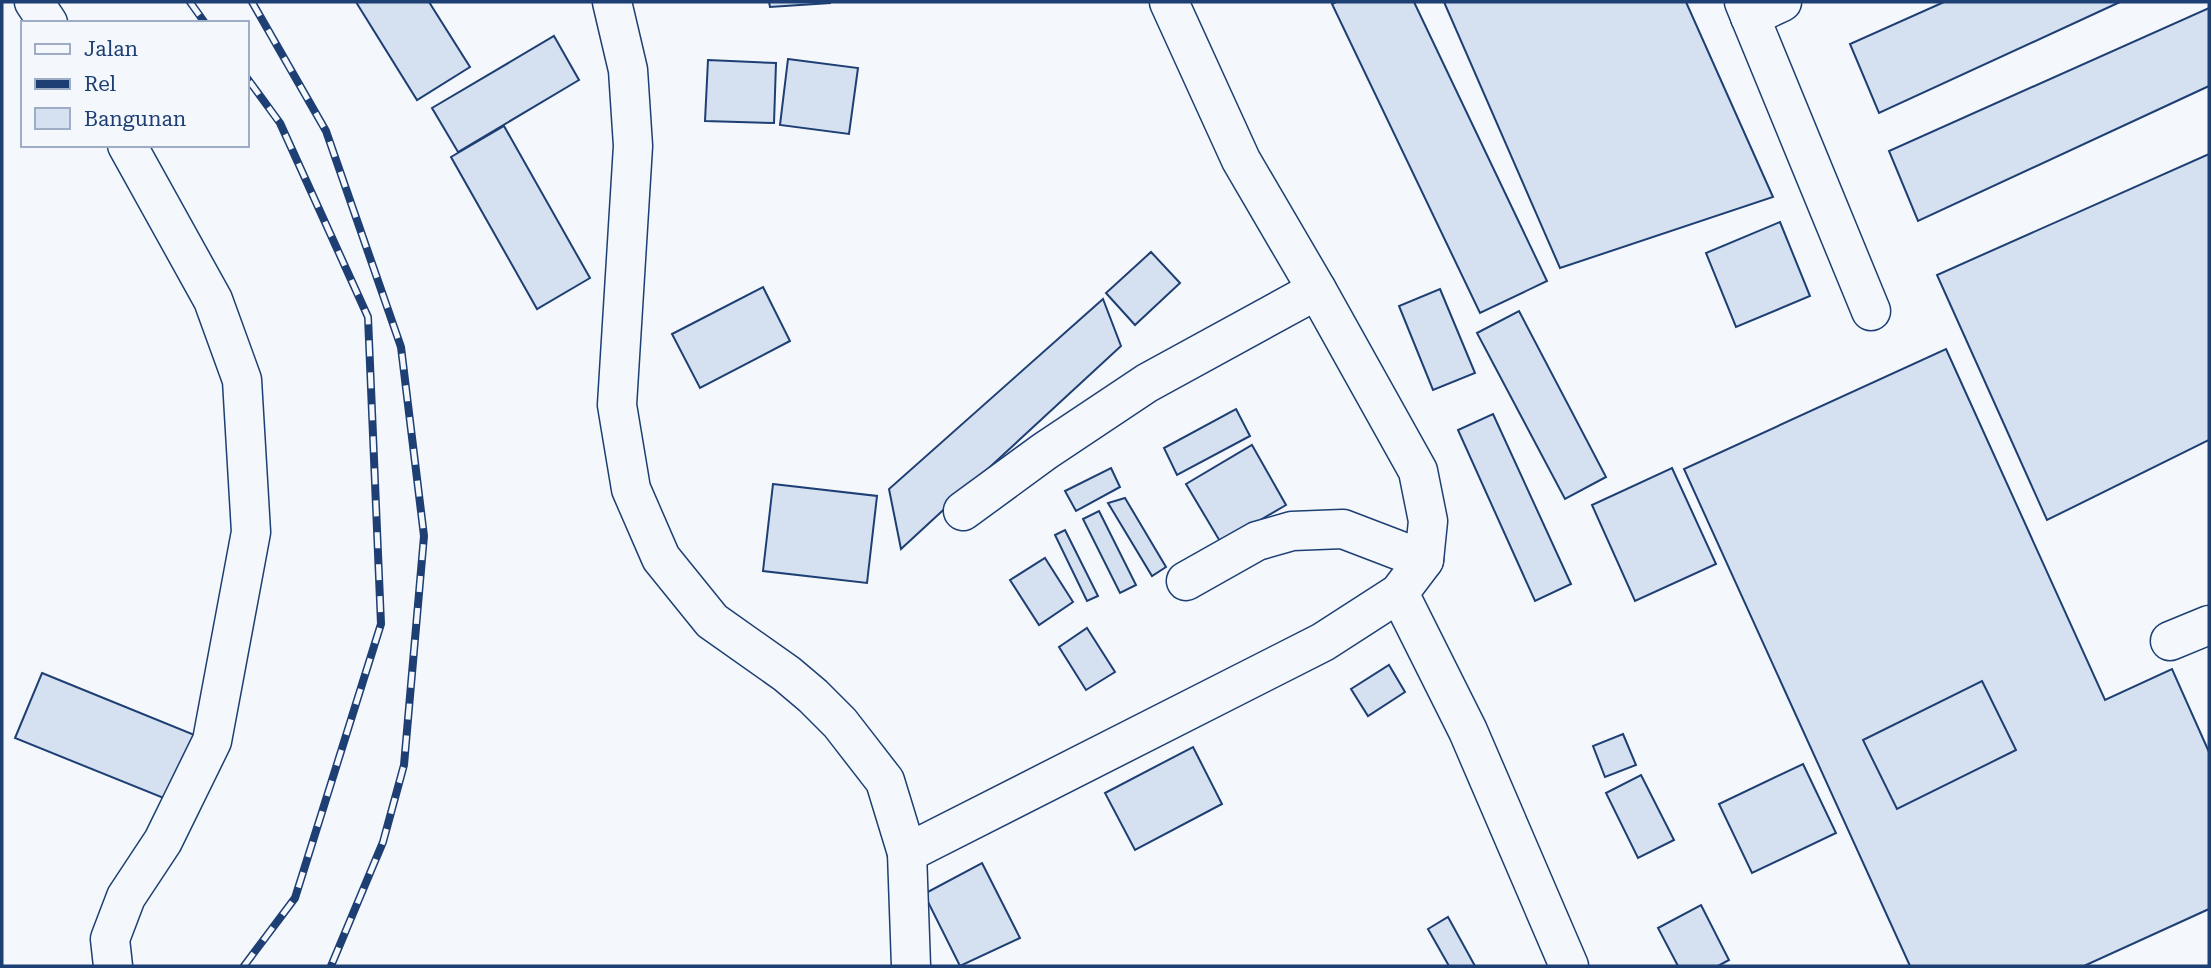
<svg xmlns="http://www.w3.org/2000/svg" width="2211" height="968" viewBox="0 0 2211 968" font-family="'Roboto Serif',serif">
<rect width="100%" height="100%" fill="#f4f7fb"/>
<!-- building -->
<g fill="#d5e0f0" stroke="#1d3f73" stroke-width="2">
<polygon points="356,2 429,2 470,67 417,100"/>
<polygon points="769,2 830,2 830,3 770,7"/>
<polygon points="1336,2 1414,2 1547,281 1480,313 1332,4"/>
<polygon points="1444,2 1686,2 1773,197 1560,268"/>
<polygon points="1944,2 2120,2 1879,113 1850,44"/>
<polygon points="2209,8 2209,86 1918,221 1889,151"/>
<polygon points="554,36 579,80 458,152 432,108"/>
<polygon points="788,59 858,68 849,134 780,125"/>
<polygon points="708,60 776,63 774,123 705,121"/>
<polygon points="504,126 590,278 537,309 451,157"/>
<polygon points="2209,154 2209,440 2047,520 1937,275"/>
<polygon points="1780,222 1810,296 1736,327 1706,253"/>
<polygon points="1151,252 1180,283 1135,325 1106,293"/>
<polygon points="763,287 790,341 700,388 672,334"/>
<polygon points="1440,289 1475,373 1433,390 1399,306"/>
<polygon points="1103,299 1121,346 901,549 889,489"/>
<polygon points="1519,311 1606,477 1565,499 1477,333"/>
<polygon points="1946,349 2105,700 2172,669 2209,752 2209,909 2084,966 1910,966 1684,469"/>
<polygon points="1236,409 1250,436 1177,475 1164,448"/>
<polygon points="1493,414 1571,584 1535,601 1458,430"/>
<polygon points="1252,445 1286,505 1221,543 1186,484"/>
<polygon points="1111,468 1120,487 1076,511 1065,491"/>
<polygon points="1672,468 1716,564 1635,601 1592,505"/>
<polygon points="773,484 877,496 867,583 763,571"/>
<polygon points="1125,498 1166,567 1152,576 1108,503"/>
<polygon points="1099,511 1136,585 1120,593 1083,519"/>
<polygon points="1065,530 1098,596 1087,601 1055,535"/>
<polygon points="1045,558 1073,602 1039,625 1010,580"/>
<polygon points="1087,628 1115,672 1086,690 1059,647"/>
<polygon points="1389,665 1405,692 1368,716 1351,689"/>
<polygon points="42,673 197,736 171,801 15,738"/>
<polygon points="1982,681 2016,750 1897,809 1863,740"/>
<polygon points="1623,734 1636,765 1605,777 1593,746"/>
<polygon points="1193,747 1222,804 1135,850 1105,793"/>
<polygon points="1803,764 1836,833 1752,873 1719,804"/>
<polygon points="1641,775 1674,840 1638,858 1606,793"/>
<polygon points="982,863 1020,938 960,966 924,894"/>
<polygon points="1701,905 1729,960 1718,966 1678,966 1658,928"/>
<polygon points="1448,917 1475,966 1449,966 1428,929"/>
</g>
<g fill="none" stroke-linecap="round" stroke-linejoin="round">
<!-- minor casing -->
<g stroke="#1d3f73" stroke-width="41">
<g id="minor">
<polyline points="34,2 48,23"/>
<polyline points="612,2 628,70 633,146 617,405 631,489 661,558 712,621 787,674 813,696 840,723 885,781 907,853 1323,642 1399,593 1424,560 1428,521 1418,471 1317,290 1241,160 1169,2"/>
<polyline points="1744,2 1871,311"/>
<polyline points="1750,17 1782,2"/>
<polyline points="963,511 1045,451 1147,383 1317,290"/>
<polyline points="1186,581 1257,541 1292,531 1343,529 1424,560"/>
<polyline points="1399,593 1468,731 1569,966"/>
<polyline points="2170,641 2209,625"/>
<polyline points="907,853 911,966"/>
<polyline points="113,966 110,939 126,897 163,841 212,741 251,532 242,380 213,300 127,145"/>
</g>
</g>
<!-- minor -->
<use href="#minor" stroke="#f4f7fb" stroke-width="38"/>
<!-- rail casing -->
<g stroke="#1d3f73" stroke-width="8">
<g id="rail">
<polyline points="190,2 205,23"/>
<polyline points="252,2 326,131 401,347 424,536 404,765 383,842 331,966"/>
<polyline points="244,966 295,898 381,624 368,317 280,123 247,78"/>
</g>
</g>
<!-- rail -->
<use href="#rail" stroke="#f4f7fb" stroke-width="5" stroke-dasharray="16" stroke-linecap="butt"/>
</g>
<!-- border -->
<rect width="2211" height="968" fill="none" stroke="#1d3f73" stroke-width="7"/>
<!-- legend -->
<rect x="21" y="21" width="228" height="126" fill="#f4f7fb" stroke="#9eadc5" stroke-width="2"/>
<rect x="35" y="44" width="35" height="10" fill="#f4f7fb" stroke="#9eadc5" stroke-width="2"/>
<text x="84" y="56" font-size="21" fill="#1d3f73">Jalan</text>
<rect x="35" y="79" width="35" height="10" fill="#1d3f73" stroke="#9eadc5" stroke-width="2"/>
<text x="84" y="91" font-size="21" fill="#1d3f73">Rel</text>
<rect x="35" y="108" width="35" height="21" fill="#d5e0f0" stroke="#9eadc5" stroke-width="2"/>
<text x="84" y="126" font-size="21" fill="#1d3f73">Bangunan</text>
</svg>
